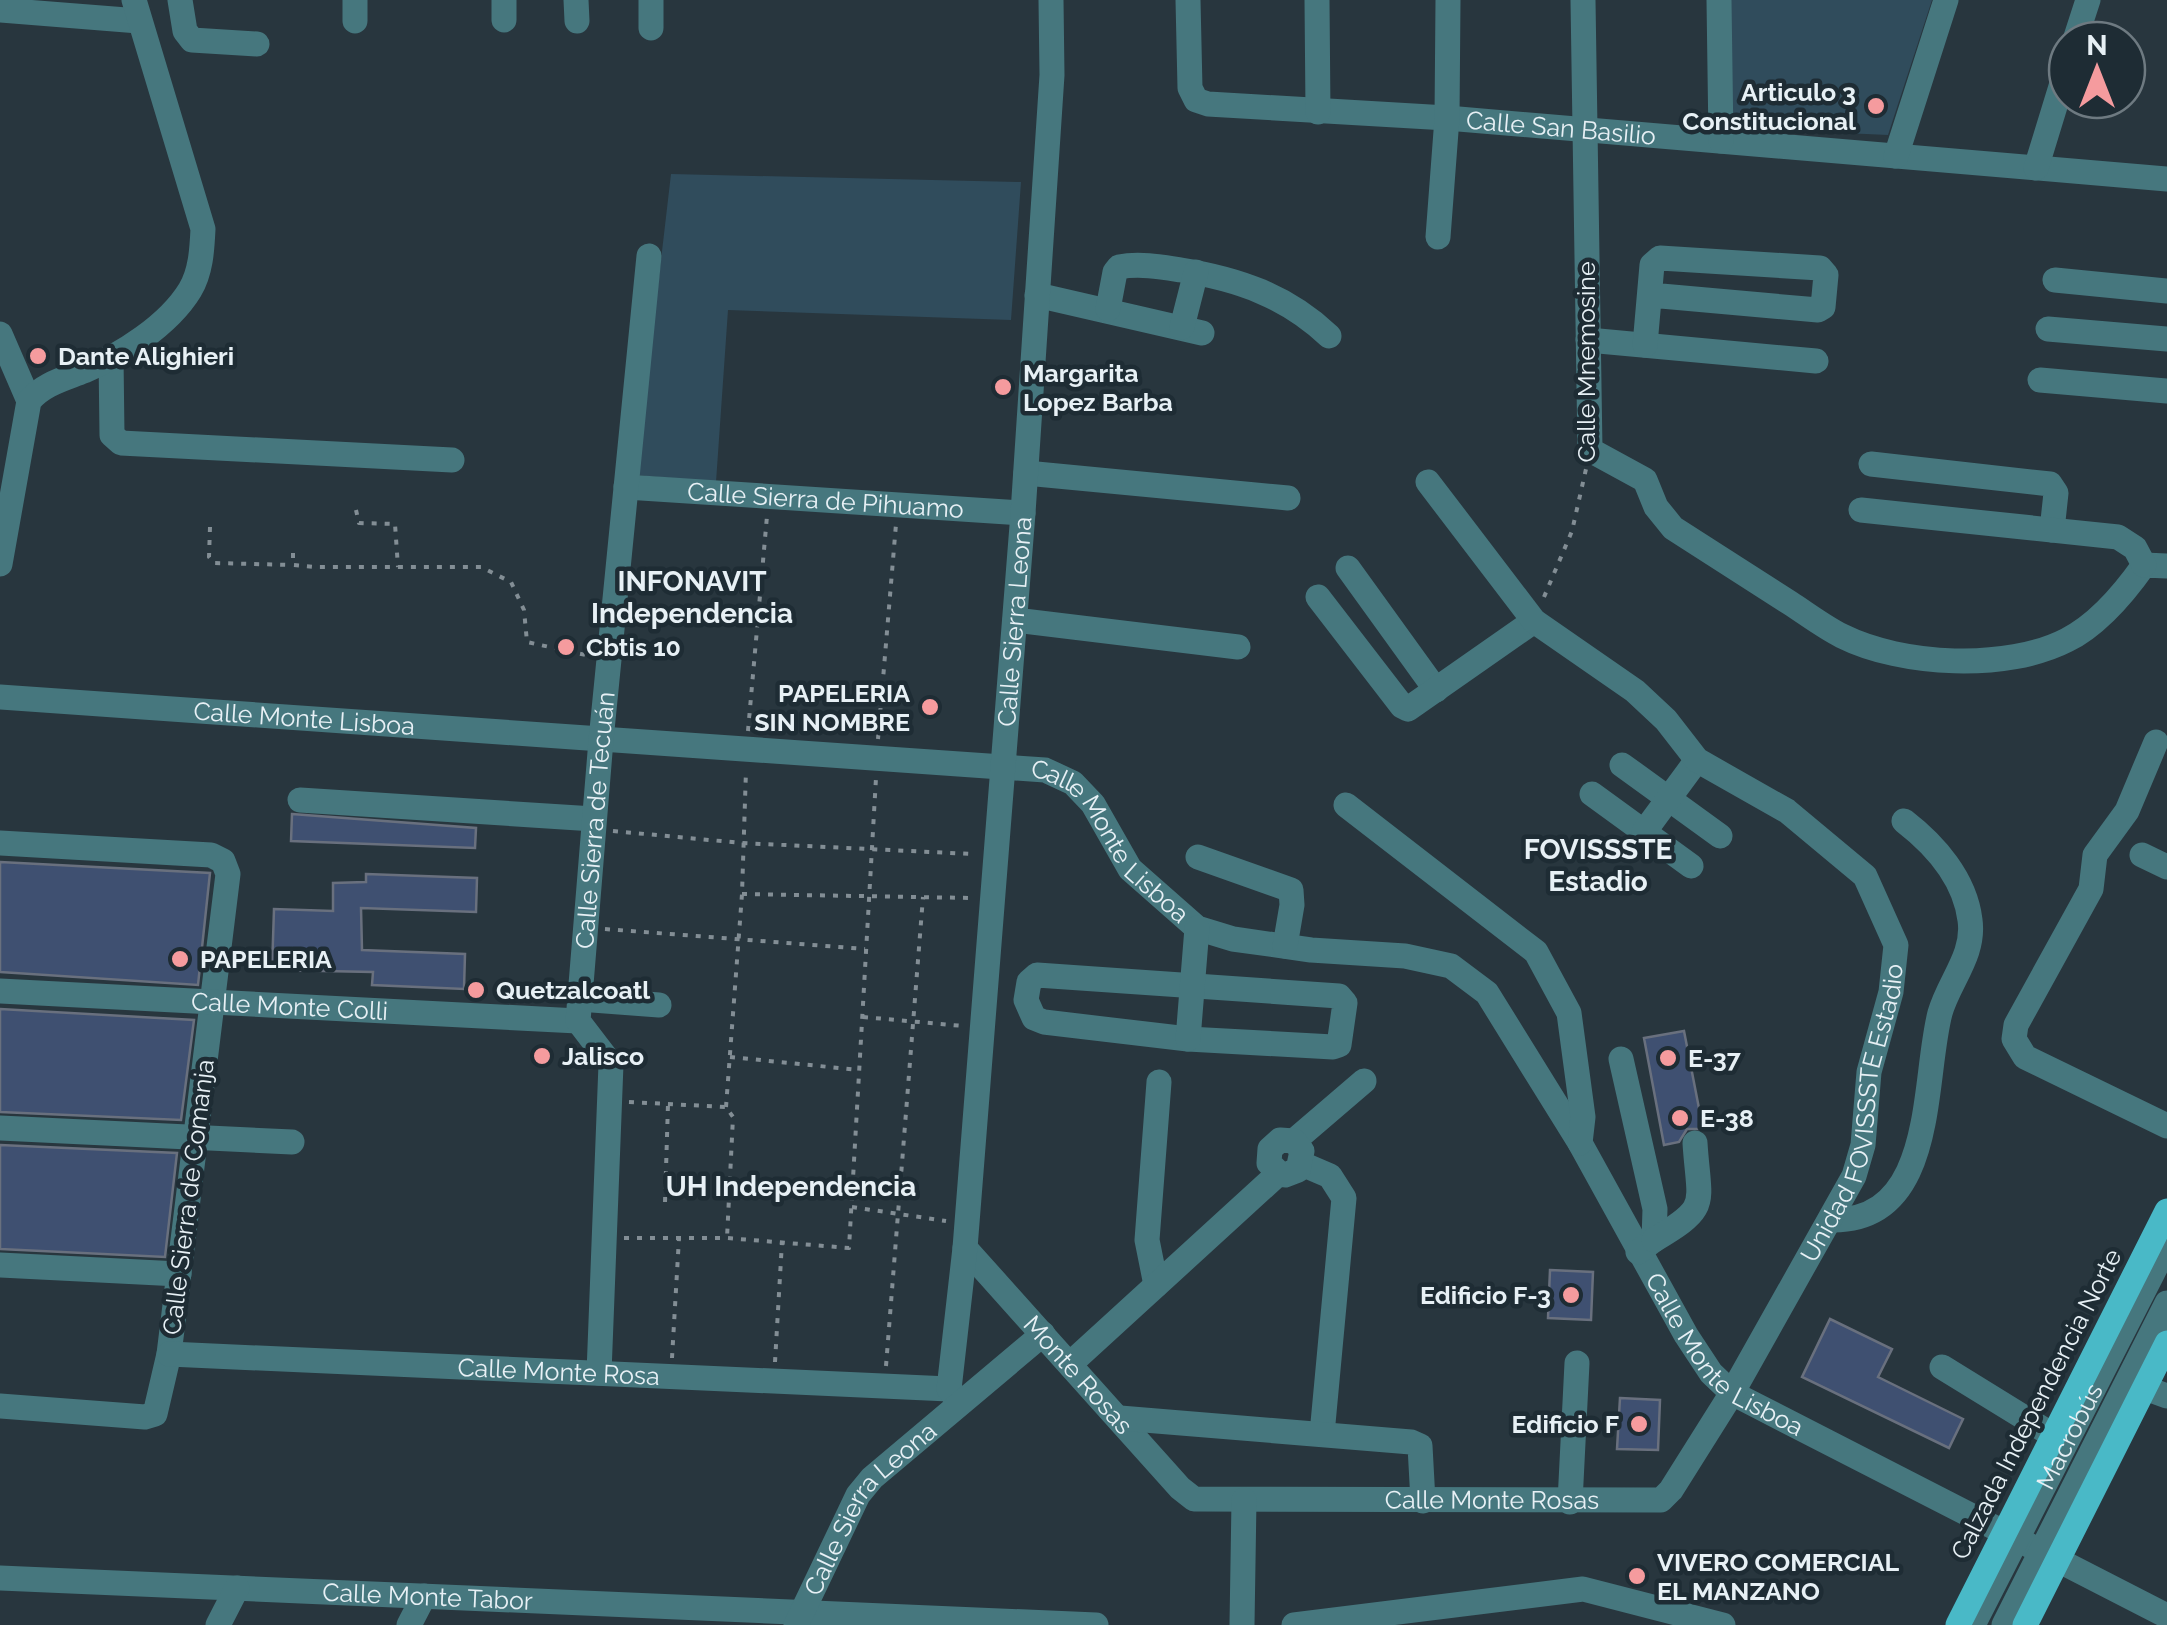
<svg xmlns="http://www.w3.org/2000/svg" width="2167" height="1625" viewBox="0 0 2167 1625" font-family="Raleway,sans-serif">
<rect width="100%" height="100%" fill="#28363e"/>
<!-- green -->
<g fill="#304c5c">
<polygon points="1728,0 1932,0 1888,135 1731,128"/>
<polygon points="671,174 1021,182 1011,320 728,310 716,482 636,475"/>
</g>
<!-- building -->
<g fill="#3f5071" stroke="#69707e" stroke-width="2.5">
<polygon points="292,814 476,828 475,848 291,841"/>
<polygon points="0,862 210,873 198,985 0,972"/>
<polygon points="366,874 477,878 476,912 361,908 362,950 465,954 464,989 372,985 373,972 272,970 274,909 333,911 333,883 366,882"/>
<polygon points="0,1009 194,1020 181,1120 0,1112"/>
<polygon points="1684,1031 1703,1129 1687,1129 1679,1142 1664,1145 1644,1038"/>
<polygon points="0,1145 177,1153 165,1257 0,1249"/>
<polygon points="1550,1270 1593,1272 1591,1320 1548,1318"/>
<polygon points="1830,1319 1892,1349 1878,1377 1963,1419 1949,1448 1802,1377"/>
<polygon points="1620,1398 1660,1400 1658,1450 1617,1449"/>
</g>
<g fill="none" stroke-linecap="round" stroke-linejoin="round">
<!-- path -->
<g stroke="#838e95" stroke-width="4" stroke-dasharray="5 8" stroke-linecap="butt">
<polyline points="356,510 359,523 395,524 398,567"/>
<polyline points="210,527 209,557 214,563 293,565"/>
<polyline points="293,553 293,565 315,567 481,567 511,582 524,610 527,642 590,656"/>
<polyline points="1544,597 1572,531 1586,469"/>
<polyline points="748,731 767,516"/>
<polyline points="878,739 896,524"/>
<polyline points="613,831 742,843 973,854"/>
<polyline points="742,894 972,898"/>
<polyline points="605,929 865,949"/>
<polyline points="863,1017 963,1026"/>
<polyline points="730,1057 859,1070"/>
<polyline points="629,1102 726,1107 733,1117 727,1238"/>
<polyline points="726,1107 742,894 746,770"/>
<polyline points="665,1202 668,1104"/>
<polyline points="852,1207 946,1221"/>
<polyline points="624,1238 727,1238 849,1248 876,778"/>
<polyline points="672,1358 679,1238"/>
<polyline points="775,1362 782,1242"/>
<polyline points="886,1366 923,897"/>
</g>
<!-- minor -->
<g stroke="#46777e" stroke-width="25">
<polyline points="180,0 185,31 192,40 257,44"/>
<polyline points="355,0 355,21"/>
<polyline points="504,0 504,20"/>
<polyline points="576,0 577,21"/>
<polyline points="651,0 651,28"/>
<path id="s1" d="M1188,0L1190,88L1196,100L1208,104L1447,118L2167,179"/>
<polyline points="1317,0 1318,112"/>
<path d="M1583,0L1590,450L1645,480L1656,507L1673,528C1712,553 1751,578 1790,603C1807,614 1824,627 1842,636C1902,666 2007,671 2067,640C2097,625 2125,592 2144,565L2167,566"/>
<polyline points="1719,0 1721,141"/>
<polyline points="0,10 139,21"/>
<polyline points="2075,40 2088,0"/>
<polyline points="1896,156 1946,0"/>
<polyline points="2036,168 2067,67"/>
<polyline points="1438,237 1447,118 1448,0"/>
<polyline points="2055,280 2167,291"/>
<polyline points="1037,295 1202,333"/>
<path d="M1108,309L1115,272L1119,267C1139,263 1162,267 1181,270C1238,279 1287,296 1329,336"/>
<polyline points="1182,327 1196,272"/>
<polyline points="2048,329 2167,339"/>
<polyline points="0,334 29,401"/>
<polyline points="1588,340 1816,361"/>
<polyline points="1645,345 1652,265 1660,258 1820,268 1826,275 1823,307 1818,310 1650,295"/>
<polyline points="111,357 112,435 121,443 452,460"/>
<polyline points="2040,380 2167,391"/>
<polyline points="1871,464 2050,484 2056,493 2052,530"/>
<polyline points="1026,473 1288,498"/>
<path id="s2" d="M626,487L1023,513"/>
<polyline points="1861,510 2118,537 2135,548 2144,565"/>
<path d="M0,564L29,401C43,384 64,379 84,371C121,355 168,326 190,290C201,272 202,249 203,229L134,0"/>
<polyline points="1348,568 1436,690"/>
<polyline points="1318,597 1402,706 1408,709 1534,621"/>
<polyline points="1015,620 1238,647"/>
<path id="s3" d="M0,697L1045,770L1073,783L1093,804L1130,869L1197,928L1233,939L1311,950L1405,956L1451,966L1487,993L1580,1143L1686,1335L1711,1373L1732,1393L2167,1616"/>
<polyline points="2156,742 2127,811 2095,855 2091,889 2016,1025 2014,1039 2025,1057 2167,1126"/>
<polyline points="1622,765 1720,836"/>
<polyline points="1592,794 1691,866"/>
<polyline points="300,800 594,819"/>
<polyline points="1346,805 1536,952 1569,1013 1583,1117 1580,1143"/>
<polyline points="1644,832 1697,760"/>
<polyline points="0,843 211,855 223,861 228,874 169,1354 155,1414 145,1417 0,1406"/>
<polyline points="2142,855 2167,867"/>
<polyline points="1198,857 1291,890 1292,905 1285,946"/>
<polygon points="1037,975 1339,996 1345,1003 1339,1045 1333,1047 1188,1039 1044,1022 1034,1018 1026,1000 1029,982"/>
<path id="s4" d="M0,991L578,1021"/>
<polyline points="579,999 659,1005"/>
<polyline points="1188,1039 1197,928"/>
<polyline points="1621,1059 1655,1209 1654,1240 1638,1252"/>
<polyline points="0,1128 292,1142"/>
<polyline points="1294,1141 1364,1081"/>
<polyline points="1302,1164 1330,1176 1344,1198 1322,1434"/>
<path d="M1831,1220C1937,1222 1922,1082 1940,1013C1949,981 1975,955 1970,920C1965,879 1935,845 1904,821"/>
<path d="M1654,1240C1711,1206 1699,1206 1695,1143"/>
<path id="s5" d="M965,1248L1180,1488L1194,1499L1661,1500L1671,1490L1732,1393L1854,1176L1863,1145L1869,1072L1891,992L1896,945L1865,876L1787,811L1697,760L1666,720L1635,691L1534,621L1428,482"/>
<polyline points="0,1265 179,1274"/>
<polyline points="1156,1285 1147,1240 1159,1082"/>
<path id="s6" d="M169,1354L949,1389"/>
<polyline points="1070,1364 1279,1173 1285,1175 1298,1170 1302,1151 1294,1141 1280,1140 1270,1149 1269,1163 1279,1173"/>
<polyline points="1942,1367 2054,1436"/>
<path id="s7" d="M599,1373L611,1064L578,1021L601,740L649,256"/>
<polyline points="2145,1388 2167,1396"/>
<path id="s8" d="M960,1403L949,1389L965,1248L1023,513L1052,75L1051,0"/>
<polyline points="1120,1418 1411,1442 1420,1446 1423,1501"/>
<polyline points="1570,1502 1577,1363"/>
<path id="s9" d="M0,1578L1096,1625"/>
<polyline points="218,1625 237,1588"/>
<polyline points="409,1625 424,1596"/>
<path id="s10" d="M796,1625L858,1495L872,1478L1043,1334"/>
<polyline points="1242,1625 1244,1500"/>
<polyline points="1294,1625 1583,1589 1723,1625"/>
<path id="s11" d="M1973,1625L2167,1245"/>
<polyline points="2004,1625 2167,1303"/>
</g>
<!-- major -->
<g stroke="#49b9c7" stroke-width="25">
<polyline points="1958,1625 2167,1211"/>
<polyline points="2025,1625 2167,1343"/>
</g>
</g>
<!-- markers -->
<g fill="#f59b9e" stroke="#1e2c34" stroke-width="4">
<circle cx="1876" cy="106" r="10"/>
<circle cx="38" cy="356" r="10"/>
<circle cx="1003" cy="387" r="10"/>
<circle cx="566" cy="647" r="10"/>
<circle cx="930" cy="707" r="10"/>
<circle cx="180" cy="959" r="10"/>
<circle cx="476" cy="990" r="10"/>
<circle cx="542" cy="1056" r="10"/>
<circle cx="1668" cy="1058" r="10"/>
<circle cx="1680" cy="1118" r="10"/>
<circle cx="1571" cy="1295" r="10"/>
<circle cx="1639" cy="1424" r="10"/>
<circle cx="1637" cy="1576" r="10"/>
</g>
<g text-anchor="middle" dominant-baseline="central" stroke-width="9" stroke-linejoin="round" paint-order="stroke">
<!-- poi labels -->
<g font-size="25" font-weight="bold" fill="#e7f0f5" stroke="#1e2c34" text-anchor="start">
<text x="1856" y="92" text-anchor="end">Articulo 3<tspan x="1856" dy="29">Constitucional</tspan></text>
<text x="58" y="356">Dante Alighieri</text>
<text x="1023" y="373">Margarita<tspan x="1023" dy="29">Lopez Barba</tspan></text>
<text x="586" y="647">Cbtis 10</text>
<text x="910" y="693" text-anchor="end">PAPELERIA<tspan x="910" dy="29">SIN NOMBRE</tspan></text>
<text x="200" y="959">PAPELERIA</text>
<text x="496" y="990">Quetzalcoatl</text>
<text x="562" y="1056">Jalisco</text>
<text x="1688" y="1058">E-37</text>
<text x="1700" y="1118">E-38</text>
<text x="1551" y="1295" text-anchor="end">Edificio F-3</text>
<text x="1619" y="1424" text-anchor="end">Edificio F</text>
<text x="1657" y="1562">VIVERO COMERCIAL<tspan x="1657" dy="29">EL MANZANO</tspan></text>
</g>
<!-- street labels -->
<g font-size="25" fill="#e7f0f5" stroke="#1e2c34">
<text stroke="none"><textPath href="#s1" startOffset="468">Calle San Basilio</textPath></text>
<text transform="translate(1586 362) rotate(-90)">Calle Mnemosine</text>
<text stroke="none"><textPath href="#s2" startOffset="200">Calle Sierra de Pihuamo</textPath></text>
<text stroke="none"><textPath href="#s8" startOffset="788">Calle Sierra Leona</textPath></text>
<text stroke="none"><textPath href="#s3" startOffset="305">Calle Monte Lisboa</textPath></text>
<text stroke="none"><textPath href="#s7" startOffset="565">Calle Sierra de Tecuán</textPath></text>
<text stroke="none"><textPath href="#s3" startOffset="1145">Calle Monte Lisboa</textPath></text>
<text stroke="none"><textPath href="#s4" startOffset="290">Calle Monte Colli</textPath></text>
<text stroke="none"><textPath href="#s5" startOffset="1245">Unidad FOVISSSTE Estadio</textPath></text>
<text transform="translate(188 1197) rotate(-83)">Calle Sierra de Comanja</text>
<text stroke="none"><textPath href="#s3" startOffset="2012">Calle Monte Lisboa</textPath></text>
<text stroke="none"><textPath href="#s6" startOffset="390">Calle Monte Rosa</textPath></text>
<text stroke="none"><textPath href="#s5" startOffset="170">Monte Rosas</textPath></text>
<text transform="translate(2036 1404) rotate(-63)">Calzada Independencia Norte</text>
<text stroke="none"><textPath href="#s11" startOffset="212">Macrobús</textPath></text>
<text stroke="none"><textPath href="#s5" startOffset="638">Calle Monte Rosas</textPath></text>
<text stroke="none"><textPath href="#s10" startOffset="140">Calle Sierra Leona</textPath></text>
<text stroke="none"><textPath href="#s9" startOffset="428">Calle Monte Tabor</textPath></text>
</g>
<!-- neighbourhood labels -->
<g font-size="28" font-weight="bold" fill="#e7f0f5" stroke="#1e2c34">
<text x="692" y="581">INFONAVIT<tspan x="692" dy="32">Independencia</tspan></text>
<text x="1598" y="849">FOVISSSTE<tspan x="1598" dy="32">Estadio</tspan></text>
<text x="791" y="1186">UH Independencia</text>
</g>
</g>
<!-- north arrow -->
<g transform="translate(2097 70)"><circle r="48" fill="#1e2c34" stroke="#6e7a81" stroke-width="2.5"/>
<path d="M0-8L18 38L0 25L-18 38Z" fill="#f59b9e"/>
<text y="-15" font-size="28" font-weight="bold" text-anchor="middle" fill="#e7f0f5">N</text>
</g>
</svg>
